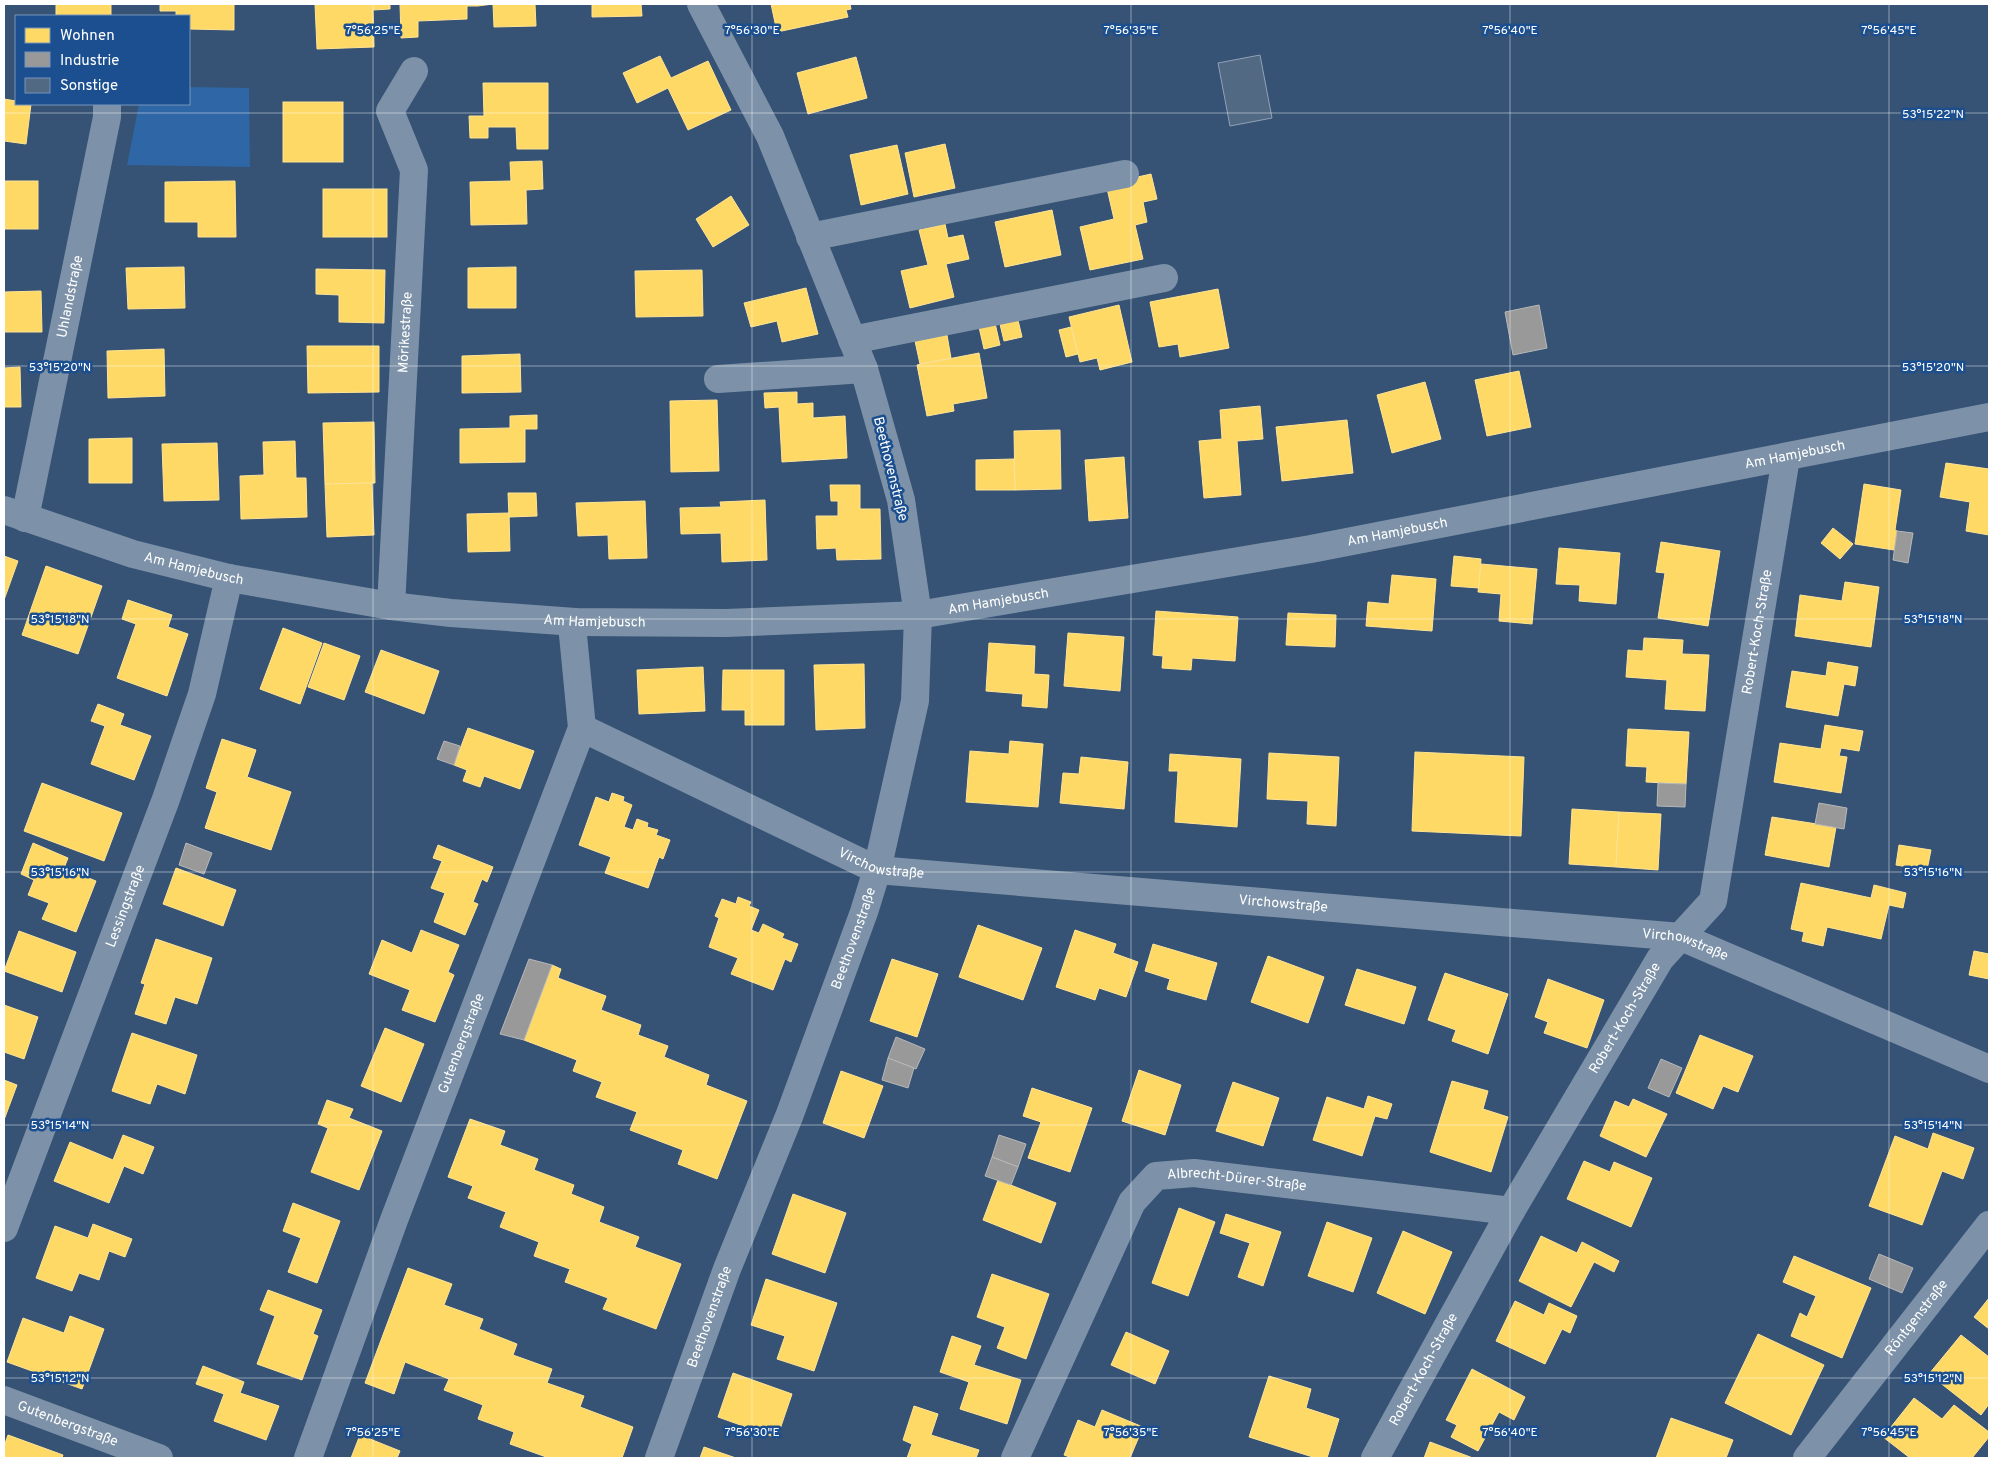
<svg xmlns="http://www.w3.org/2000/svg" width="1993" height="1462" viewBox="0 0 1993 1462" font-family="Overpass,sans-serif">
<rect width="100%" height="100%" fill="#365274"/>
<!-- green -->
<polygon fill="#2f66a5" points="189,87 249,88 250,167 127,165 139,104 189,104"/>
<!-- homes -->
<g fill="#ffd966" stroke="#ffe494">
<rect x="56" y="4" width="55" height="12"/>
<polygon points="160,4 234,4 234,30 189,29 189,16 176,16 176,11 160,11"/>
<polygon points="315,4 390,4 390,9 373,10 374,47 317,49"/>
<polygon points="400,4 478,4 478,6 467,6 467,19 418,21 418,37 401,38"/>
<polygon points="478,4 535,4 536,26 494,27 493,4 478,6"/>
<polygon points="592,4 641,4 642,16 592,17"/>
<polygon points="771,4 850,4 851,9 846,10 848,17 777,32"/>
<polygon points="660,56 671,78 708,61 731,110 688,130 668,88 637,103 623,73"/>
<polygon points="856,57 867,98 808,114 797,73"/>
<polygon points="483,83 548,83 548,149 517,149 516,127 488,127 488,138 470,138 469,116 484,116"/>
<polygon points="4,99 16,101 16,104 31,104 26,144 4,141"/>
<rect x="283" y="102" width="60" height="60"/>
<polygon points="945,144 955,188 914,197 905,153"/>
<polygon points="897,145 908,194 861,205 850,155"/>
<polygon points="542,161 543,189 526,190 527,224 471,225 470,182 511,181 510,162"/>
<polygon points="1151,174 1157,199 1143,202 1147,222 1135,225 1143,259 1090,270 1080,227 1114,219 1106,184"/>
<rect x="4" y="181" width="34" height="48"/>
<polygon points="235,181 236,237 198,237 198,222 165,222 165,182"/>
<rect x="323" y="189" width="64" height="48"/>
<polygon points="731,196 749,225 713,247 696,219"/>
<polygon points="1052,210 1061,255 1005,267 995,222"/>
<polygon points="945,224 948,238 963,235 969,259 946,264 954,297 910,308 901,271 928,265 919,230"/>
<polygon points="184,267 185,308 128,309 126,268"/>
<polygon points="516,267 516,308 468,308 468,268"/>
<polygon points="316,269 385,270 384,323 339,322 339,295 316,294"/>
<polygon points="702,270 703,316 636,317 635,271"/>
<polygon points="806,288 818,334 782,342 777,321 751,327 744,303"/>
<polygon points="1218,289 1229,348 1180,357 1178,344 1159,347 1150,302"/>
<polygon points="41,291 42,332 4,332 4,292"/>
<polygon points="1119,305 1132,362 1100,370 1097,358 1080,362 1069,317"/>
<polygon points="1017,316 1022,337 1004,341 999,320"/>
<polygon points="995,323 1000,345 984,349 979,327"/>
<polygon points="1071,327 1078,354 1066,357 1059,330"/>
<polygon points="947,335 951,358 920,364 915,341"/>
<polygon points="307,346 379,346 379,392 308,393"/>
<polygon points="164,349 165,396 108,398 107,351"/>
<polygon points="979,353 987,398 953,404 954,411 927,416 917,365"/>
<polygon points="520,354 521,392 462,393 462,356"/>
<polygon points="20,367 21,407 4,407 4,368"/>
<polygon points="1519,371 1531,427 1487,436 1475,380"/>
<polygon points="1425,382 1441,439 1392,453 1377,395"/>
<polygon points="797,392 797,404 813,403 813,418 845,416 847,458 782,462 779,407 765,408 764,393"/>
<polygon points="717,400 719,471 671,472 670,401"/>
<polygon points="1260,406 1263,439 1237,441 1241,495 1204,498 1199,441 1222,439 1220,410"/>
<polygon points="537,415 537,429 525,429 525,462 460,463 460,429 510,428 510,416"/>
<polygon points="1347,420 1353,473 1282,481 1276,427"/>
<polygon points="374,422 375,483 325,484 323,423"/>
<polygon points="1060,430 1061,489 1015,490 1014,431"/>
<polygon points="132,438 132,483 89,483 89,439"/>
<polygon points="295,441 296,478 306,478 307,517 241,519 240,476 264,475 263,442"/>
<polygon points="217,443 219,500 164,501 162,444"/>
<polygon points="1124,457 1128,518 1089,521 1085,460"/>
<polygon points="1014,459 1015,490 976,490 976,460"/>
<polygon points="1946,463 1989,469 1989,535 1966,531 1970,502 1940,497"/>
<polygon points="372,483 374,535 327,537 325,484"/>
<polygon points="1864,484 1901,490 1895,530 1897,531 1894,550 1855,544"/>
<polygon points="830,485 860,485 860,509 880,509 881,559 837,560 836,548 817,549 816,516 838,516 838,501 831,501"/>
<polygon points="508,493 536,493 537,516 509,517"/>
<polygon points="765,500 767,560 722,562 721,533 681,534 680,508 721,507 720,502"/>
<polygon points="645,501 647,558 609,559 608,535 578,536 576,503"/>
<polygon points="509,513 510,551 468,552 467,514"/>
<polygon points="1833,528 1853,544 1840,559 1821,543"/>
<polygon points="1661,542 1720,551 1708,626 1658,618 1665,573 1656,572"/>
<polygon points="1559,548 1620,553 1616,604 1579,601 1580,585 1556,584"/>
<polygon points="4,556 18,561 4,600"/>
<polygon points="1454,556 1481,559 1479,588 1451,586"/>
<polygon points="1481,564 1537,569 1532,624 1499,621 1501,594 1478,592"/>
<polygon points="46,566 102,586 78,654 22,635"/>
<polygon points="1392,575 1436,579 1432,631 1366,626 1368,602 1389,604"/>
<polygon points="1845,582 1879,587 1871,647 1795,636 1800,595 1842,601"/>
<polygon points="128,600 172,615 168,627 188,634 167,696 117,678 136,624 122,619"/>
<polygon points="1156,611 1238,617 1235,661 1192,658 1191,670 1162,668 1163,656 1153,655"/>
<polygon points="1288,613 1336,615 1335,647 1286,645"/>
<polygon points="283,628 322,643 300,704 260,689"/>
<polygon points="1068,633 1124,637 1120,691 1064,686"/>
<polygon points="1644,638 1683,640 1682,654 1709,655 1705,711 1665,709 1667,680 1626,677 1628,650 1643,651"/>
<polygon points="324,643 360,656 344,700 308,687"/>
<polygon points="989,643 1035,646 1034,674 1049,675 1047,708 1022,706 1023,694 986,691"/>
<polygon points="381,650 439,671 424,714 365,692"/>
<polygon points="1828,662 1858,667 1855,686 1844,684 1838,716 1786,707 1792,671 1826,676"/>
<polygon points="864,664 865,728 816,730 814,665"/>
<polygon points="703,667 705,711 639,714 637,670"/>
<polygon points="723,670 784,670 784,725 745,725 745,710 722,710"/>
<polygon points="98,704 124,714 120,725 151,736 134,780 91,764 105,726 91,721"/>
<polygon points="1825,725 1863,731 1859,751 1841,748 1839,756 1847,757 1841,793 1774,782 1780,743 1821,749"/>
<polygon points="468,728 534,751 520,789 484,776 480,787 463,781 467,770 454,765"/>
<polygon points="1628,729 1689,732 1686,784 1646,782 1647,767 1626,766"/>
<polygon points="222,739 256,750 247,777 291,792 271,850 205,828 217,792 206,788"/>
<polygon points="1010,741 1043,744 1038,807 966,802 970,751 1009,754"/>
<polygon points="1415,752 1524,757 1521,836 1412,831"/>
<polygon points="1269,753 1339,757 1336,826 1307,824 1308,801 1267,799"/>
<polygon points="1170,754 1241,759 1237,827 1175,822 1178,771 1169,771"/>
<polygon points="1081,757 1128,762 1124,809 1060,803 1063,773 1079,774"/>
<polygon points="42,783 122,813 104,861 24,831"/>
<polygon points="612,793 624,797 623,801 632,805 624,827 633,830 637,819 648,823 647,827 658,830 656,835 670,840 663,859 659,857 648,888 605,873 611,857 579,845 596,797 609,802"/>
<polygon points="1572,809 1619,812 1616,867 1569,864"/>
<polygon points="1619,812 1661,814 1658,870 1616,867"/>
<polygon points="1772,817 1836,827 1829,867 1765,855"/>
<polygon points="33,843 68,858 64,868 96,881 76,932 42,919 49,903 28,895 34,880 21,874"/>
<polygon points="438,845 493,867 487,882 482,879 473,902 478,904 465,935 434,922 445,893 431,888 442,861 433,858"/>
<polygon points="1899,845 1931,850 1927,870 1896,865"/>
<polygon points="176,868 236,890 223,926 163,904"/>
<polygon points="1801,883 1871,898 1874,885 1906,893 1903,908 1889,905 1881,939 1827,927 1823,946 1802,941 1804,932 1791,929"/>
<polygon points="738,897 751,902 749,906 759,910 751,930 759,933 763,924 784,934 782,938 798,944 791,962 785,959 773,990 731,974 738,958 709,947 719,918 715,916 722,899 736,904"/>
<polygon points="978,925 1042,948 1023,1000 959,977"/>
<polygon points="421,930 459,945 448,972 454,975 435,1022 402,1010 410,990 369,974 382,940 412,953"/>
<polygon points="1075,930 1116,944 1113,953 1138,962 1126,997 1099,988 1095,1000 1056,987"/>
<polygon points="19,931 76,952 62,992 4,971"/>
<polygon points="156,939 212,958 197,1004 175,997 166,1024 135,1014 145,984 141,983"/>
<polygon points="1153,944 1217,963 1206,1000 1167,989 1170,979 1145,971"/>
<polygon points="1974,951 1989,954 1989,979 1969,975"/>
<polygon points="1268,956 1324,977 1308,1023 1251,1002"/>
<polygon points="892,959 938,974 917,1037 870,1021"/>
<polygon points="552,965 561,969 558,978 606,996 601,1010 641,1025 638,1035 668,1046 664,1057 709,1075 706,1085 747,1101 717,1179 678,1164 683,1150 630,1130 637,1112 596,1097 602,1082 573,1071 577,1060 524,1040"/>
<polygon points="1357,969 1416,987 1404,1024 1345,1005"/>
<polygon points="1445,973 1508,994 1488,1054 1452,1041 1456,1030 1428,1020"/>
<polygon points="1548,979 1604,1000 1587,1048 1544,1033 1548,1022 1535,1017"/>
<polygon points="4,1005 38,1017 24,1059 4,1052"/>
<polygon points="385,1028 424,1044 401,1102 361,1086"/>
<polygon points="132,1033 197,1055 185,1094 157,1084 150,1104 112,1091"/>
<polygon points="1700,1035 1753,1056 1738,1092 1723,1086 1713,1109 1676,1093"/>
<polygon points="1139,1070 1181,1085 1165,1135 1122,1121"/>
<polygon points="841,1071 883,1086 864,1138 823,1123"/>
<polygon points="4,1080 17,1085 4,1120"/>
<polygon points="1452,1081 1488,1091 1483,1109 1508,1117 1491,1172 1430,1152"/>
<polygon points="1233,1082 1279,1098 1263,1146 1216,1131"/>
<polygon points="1032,1088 1092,1108 1070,1172 1028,1158 1041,1122 1023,1116"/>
<polygon points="1368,1096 1392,1104 1387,1119 1375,1116 1362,1156 1313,1140 1327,1097 1364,1109"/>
<polygon points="1633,1099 1667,1114 1646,1157 1600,1136 1615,1101 1629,1107"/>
<polygon points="327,1100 353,1109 349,1118 382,1131 359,1190 311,1172 328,1128 318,1124"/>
<polygon points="470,1119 505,1131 500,1145 538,1159 534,1170 574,1185 571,1194 604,1207 599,1222 639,1237 635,1247 681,1264 656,1329 603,1309 608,1298 565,1282 570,1269 534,1256 539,1242 500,1227 506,1212 468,1198 473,1186 448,1177"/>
<polygon points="1933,1133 1974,1148 1963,1179 1942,1171 1922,1225 1869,1206 1895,1136 1928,1149"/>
<polygon points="123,1135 154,1147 143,1174 124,1166 109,1203 54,1181 70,1142 113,1160"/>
<polygon points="1584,1161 1610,1172 1614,1162 1652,1178 1631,1227 1567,1199"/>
<polygon points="998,1180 1056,1203 1041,1243 983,1220"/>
<polygon points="793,1194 846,1213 825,1273 772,1254"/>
<polygon points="293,1203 340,1221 317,1283 288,1272 301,1238 283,1231"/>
<polygon points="1179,1208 1215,1222 1188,1296 1152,1283"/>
<polygon points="1226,1214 1281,1232 1263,1286 1238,1277 1250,1243 1220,1233"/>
<polygon points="1327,1222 1372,1238 1353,1292 1308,1276"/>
<polygon points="93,1224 132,1239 125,1257 109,1251 99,1280 79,1273 72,1291 36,1278 55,1226 88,1238"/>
<polygon points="1403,1231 1452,1252 1425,1314 1377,1293"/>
<polygon points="1541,1236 1577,1253 1582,1242 1619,1261 1614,1272 1594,1262 1571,1307 1519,1281"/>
<polygon points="1794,1256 1871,1288 1842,1358 1791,1336 1800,1313 1807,1317 1816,1296 1783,1282"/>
<polygon points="408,1268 452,1284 444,1305 483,1319 479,1329 517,1344 513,1355 552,1369 547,1383 584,1396 580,1407 633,1427 622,1458 549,1458 510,1444 514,1432 478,1419 483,1405 444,1390 449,1379 405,1362 394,1394 365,1383"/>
<polygon points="992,1274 1049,1294 1026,1359 997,1348 1005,1327 977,1317"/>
<polygon points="766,1279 837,1303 814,1371 777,1359 785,1336 751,1325"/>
<polygon points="268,1290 322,1310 313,1334 318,1336 302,1380 257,1364 275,1316 260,1310"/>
<polygon points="1989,1298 1989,1329 1974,1317"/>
<polygon points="1515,1301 1544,1315 1549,1303 1577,1316 1570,1333 1562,1329 1545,1364 1496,1341"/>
<polygon points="70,1316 104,1329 82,1389 7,1362 23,1318 64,1333"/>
<polygon points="1126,1332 1169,1351 1155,1384 1111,1365"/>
<polygon points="1758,1334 1824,1365 1791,1435 1725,1403"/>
<polygon points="1961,1335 1989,1357 1989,1404 1981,1415 1929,1374"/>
<polygon points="952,1336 981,1346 974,1365 1021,1380 1007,1424 960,1409 969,1382 940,1372"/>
<polygon points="203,1366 244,1382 240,1393 279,1406 266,1440 214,1421 224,1394 196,1384"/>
<polygon points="1472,1369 1525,1397 1514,1420 1499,1412 1478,1451 1451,1437 1457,1425 1446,1420"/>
<polygon points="733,1373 792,1394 777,1438 718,1417"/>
<polygon points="1269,1376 1311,1389 1306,1408 1339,1419 1327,1458 1316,1458 1249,1437"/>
<polygon points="1914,1398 1942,1419 1954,1405 1989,1432 1989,1437 1972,1458 1910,1458 1883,1437"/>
<polygon points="914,1406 938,1414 931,1435 979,1450 976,1458 907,1458 912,1444 903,1440"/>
<polygon points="1102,1410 1143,1427 1130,1458 1072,1458 1064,1455 1078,1420 1095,1427"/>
<polygon points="1671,1418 1733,1440 1726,1458 1656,1458"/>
<polygon points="8,1435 63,1455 62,1458 4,1458 4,1446"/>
<polygon points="360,1435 400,1451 397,1458 351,1458"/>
<polygon points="1430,1442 1473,1458 1424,1458"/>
<polygon points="704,1447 736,1458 700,1458"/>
</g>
<!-- industry -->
<g fill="#999" stroke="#b8b8b8">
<polygon points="1539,305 1547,348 1513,355 1505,312"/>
<polygon points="1897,531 1913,533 1908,563 1893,560"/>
<polygon points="444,741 460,746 454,765 437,759"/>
<polygon points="1658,783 1686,784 1685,807 1657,806"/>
<polygon points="1819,803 1847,808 1844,829 1815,824"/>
<polygon points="186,843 212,853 204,874 179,865"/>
<polygon points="529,959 552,965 524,1040 500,1034"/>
<polygon points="896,1037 925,1049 916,1069 888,1058"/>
<polygon points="888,1058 914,1068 908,1088 882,1080"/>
<polygon points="1661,1059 1682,1068 1669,1097 1648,1088"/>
<polygon points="999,1135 1026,1144 1018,1167 992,1157"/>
<polygon points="992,1157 1018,1167 1011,1185 985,1176"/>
<polygon points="1879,1254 1913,1268 1902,1293 1869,1279"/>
</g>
<!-- building -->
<polygon fill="#526984" stroke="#92a2b6" points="1260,55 1272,118 1230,126 1218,63"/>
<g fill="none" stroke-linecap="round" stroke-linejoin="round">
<!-- minor -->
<g stroke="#7d92a8" stroke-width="28">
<polyline points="810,237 1125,174"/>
<polyline points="852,340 1164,278"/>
<polyline points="718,379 864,369"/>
<path id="s1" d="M4,510L133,554L229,578L391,606L451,613L575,622L726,623L918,615L1311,549L1989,417"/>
<path id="s2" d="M25,518L107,117V104"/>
<path id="s3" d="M391,606L414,170L390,111L414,71"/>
<path id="s4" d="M582,728L877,870L1681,937L1989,1069"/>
<path id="s5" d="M4,1228L166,799L202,694L229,578"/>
<path id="s6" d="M4,1400L159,1458"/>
<path id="s7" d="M308,1458L394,1220L582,728L573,635L575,622"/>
<path id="s8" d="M659,1458L727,1269L790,1114L864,912L877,870L915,701L918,615L901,500L864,369L770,136L701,4"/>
<path id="s9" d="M1015,1458L1132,1202L1156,1176L1194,1173L1511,1211"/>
<path id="s10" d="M1375,1458L1511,1211L1660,959L1713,901L1786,458"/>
<path id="s11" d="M1807,1458L1989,1225"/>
</g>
</g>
<!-- ticks -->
<path fill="none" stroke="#fff" stroke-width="1" stroke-opacity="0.45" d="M373,4V1458M752,4V1458M1131,4V1458M1510,4V1458M1889,4V1458M4,113H1989M4,366H1989M4,619H1989M4,872H1989M4,1125H1989M4,1378H1989"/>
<g text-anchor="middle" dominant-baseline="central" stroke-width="5" stroke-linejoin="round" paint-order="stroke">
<!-- street labels -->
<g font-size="14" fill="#fff" stroke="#1b4f8f">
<text stroke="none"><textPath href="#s2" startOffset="226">Uhlandstraße</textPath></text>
<text stroke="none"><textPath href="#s3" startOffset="274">Mörikestraße</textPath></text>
<text stroke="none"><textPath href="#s1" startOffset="1819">Am Hamjebusch</textPath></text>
<text transform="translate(890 469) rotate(76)">Beethovenstraße</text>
<text stroke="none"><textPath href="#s1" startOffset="1414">Am Hamjebusch</textPath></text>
<text stroke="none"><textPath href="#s1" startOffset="199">Am Hamjebusch</textPath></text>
<text stroke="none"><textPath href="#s1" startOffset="1009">Am Hamjebusch</textPath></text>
<text stroke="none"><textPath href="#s1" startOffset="604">Am Hamjebusch</textPath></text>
<text stroke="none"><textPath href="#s10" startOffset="926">Robert-Koch-Straße</textPath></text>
<text stroke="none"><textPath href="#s4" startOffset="330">Virchowstraße</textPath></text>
<text stroke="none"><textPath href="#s4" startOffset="735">Virchowstraße</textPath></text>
<text stroke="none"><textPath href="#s5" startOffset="344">Lessingstraße</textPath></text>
<text stroke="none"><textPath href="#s8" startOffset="555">Beethovenstraße</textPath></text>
<text stroke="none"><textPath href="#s4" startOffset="1140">Virchowstraße</textPath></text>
<text stroke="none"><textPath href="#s10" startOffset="506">Robert-Koch-Straße</textPath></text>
<text stroke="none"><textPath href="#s7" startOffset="442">Gutenbergstraße</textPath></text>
<text stroke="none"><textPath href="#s9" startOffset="398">Albrecht-Dürer-Straße</textPath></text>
<text stroke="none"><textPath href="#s8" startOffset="150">Beethovenstraße</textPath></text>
<text stroke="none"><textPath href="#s11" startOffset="178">Röntgenstraße</textPath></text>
<text stroke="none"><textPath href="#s10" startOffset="101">Robert-Koch-Straße</textPath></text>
<text stroke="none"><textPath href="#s6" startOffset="68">Gutenbergstraße</textPath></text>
</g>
</g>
<g font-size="12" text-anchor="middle" fill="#fff" stroke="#1b4f8f" stroke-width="5" stroke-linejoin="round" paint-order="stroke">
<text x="373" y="34">7°56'25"E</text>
<text x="752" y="34">7°56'30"E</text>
<text x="1131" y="34">7°56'35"E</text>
<text x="1510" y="34">7°56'40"E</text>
<text x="1889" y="34">7°56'45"E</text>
<text x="1933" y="118">53°15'22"N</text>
<text x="60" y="371">53°15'20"N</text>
<text x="1933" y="371">53°15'20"N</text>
<text x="60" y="623">53°15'18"N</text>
<text x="1933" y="623">53°15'18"N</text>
<text x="60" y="876">53°15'16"N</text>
<text x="1933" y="876">53°15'16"N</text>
<text x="60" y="1129">53°15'14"N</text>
<text x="1933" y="1129">53°15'14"N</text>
<text x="60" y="1382">53°15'12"N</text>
<text x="1933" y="1382">53°15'12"N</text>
<text x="373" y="1436">7°56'25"E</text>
<text x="752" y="1436">7°56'30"E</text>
<text x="1131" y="1436">7°56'35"E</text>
<text x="1510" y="1436">7°56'40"E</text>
<text x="1889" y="1436">7°56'45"E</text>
</g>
<!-- border -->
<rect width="1993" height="1462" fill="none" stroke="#ffffff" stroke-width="10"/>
<!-- legend -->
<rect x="15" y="15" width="175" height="90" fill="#1b4f8f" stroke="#7695bc"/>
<rect x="25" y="28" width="25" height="15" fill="#ffd966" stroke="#7695bc"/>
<text x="60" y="40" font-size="15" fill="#ffffff">Wohnen</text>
<rect x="25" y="52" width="25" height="15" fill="#999999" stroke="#7695bc"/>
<text x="60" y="65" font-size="15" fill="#ffffff">Industrie</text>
<rect x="25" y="78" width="25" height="15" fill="#526984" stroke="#7695bc"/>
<text x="60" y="90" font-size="15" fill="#ffffff">Sonstige</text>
</svg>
